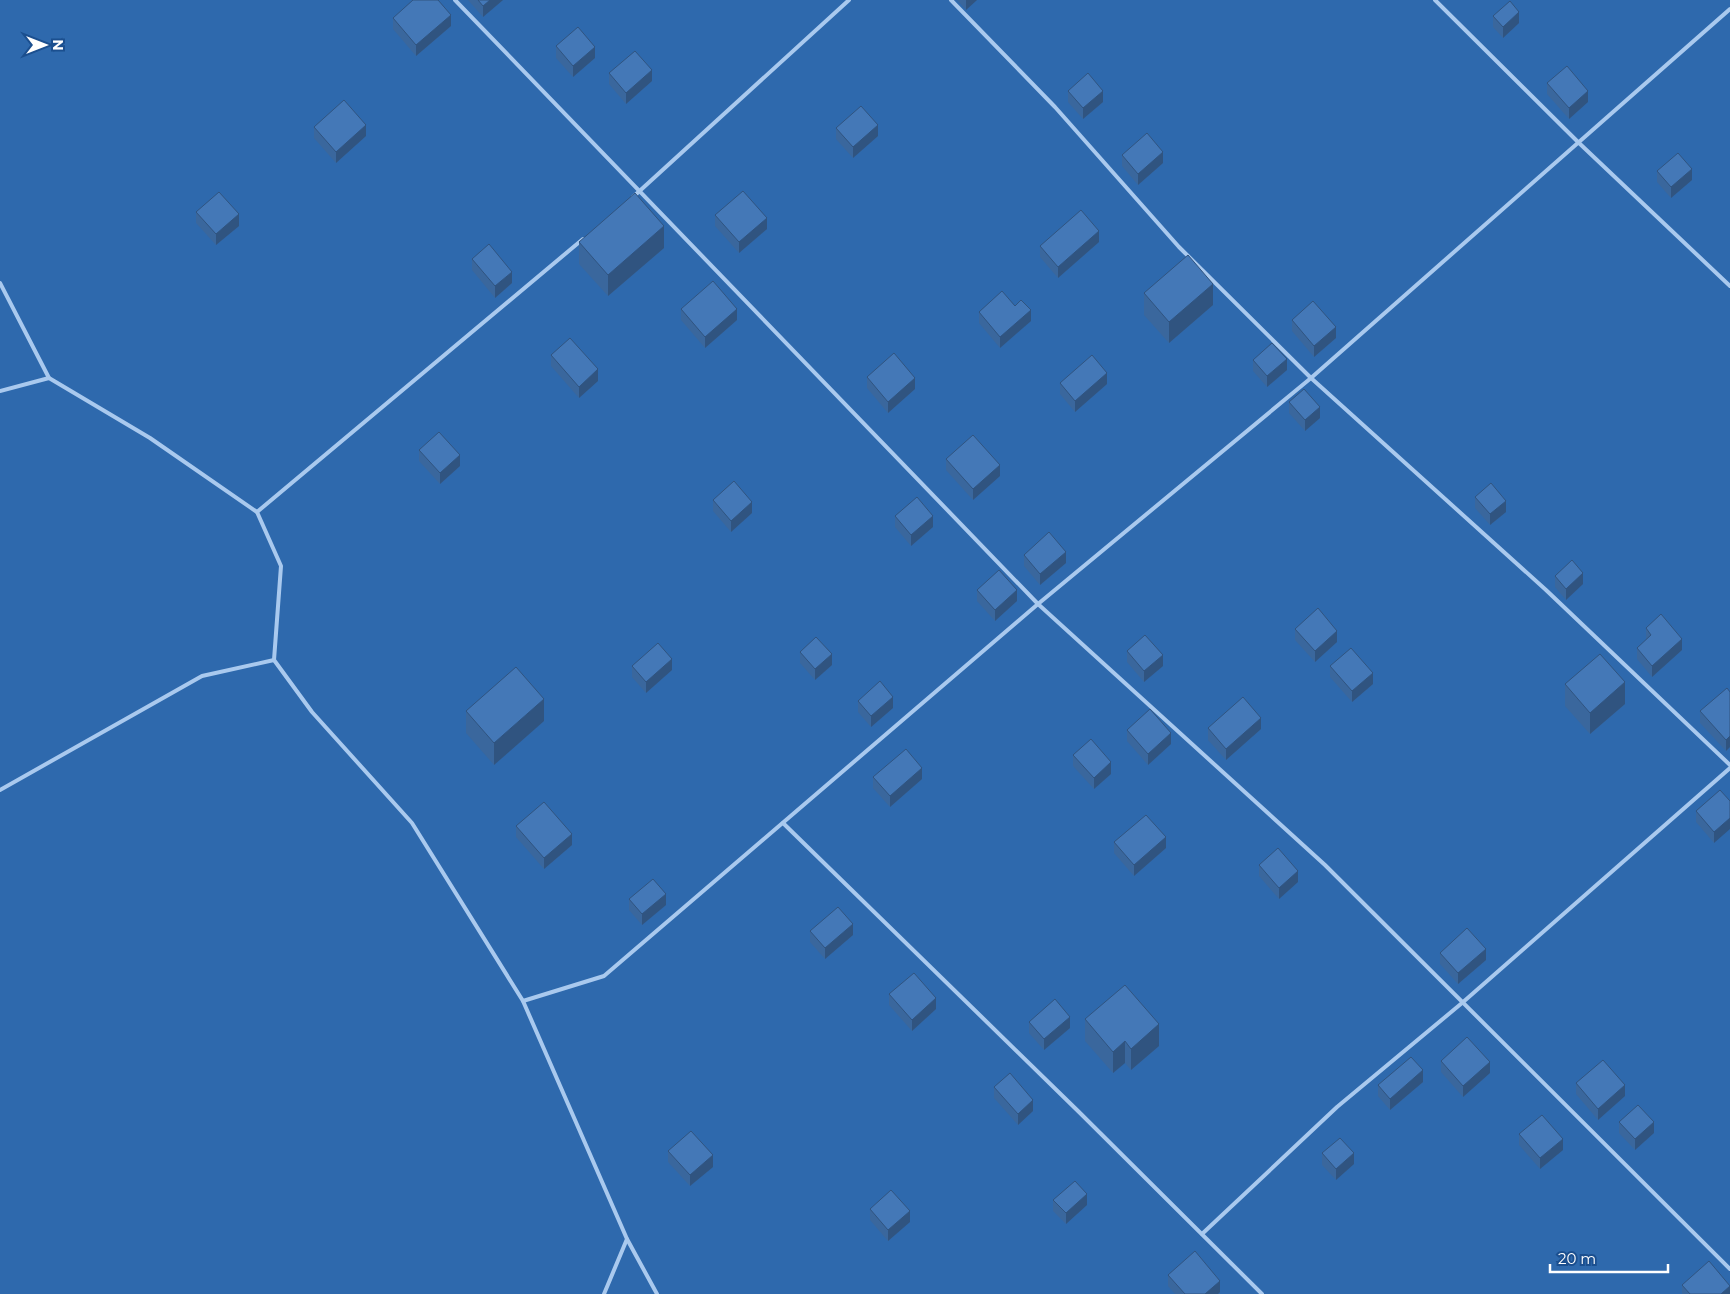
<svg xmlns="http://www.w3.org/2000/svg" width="1730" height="1294" viewBox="0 0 1730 1294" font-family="Montserrat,sans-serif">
<rect width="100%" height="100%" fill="#1b4f8f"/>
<!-- green -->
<rect fill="#2e69ad" x="0" y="0" width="1730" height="1294"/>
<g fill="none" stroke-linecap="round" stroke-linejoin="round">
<!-- service -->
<g stroke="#a9c9ee" stroke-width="4">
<polyline points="455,0 1038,604 1325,865 1730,1269"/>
<polyline points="951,0 1055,107 1179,247 1311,378 1546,590 1730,765"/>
<polyline points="1435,0 1579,143 1730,286"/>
<polyline points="633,197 849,0"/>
<polyline points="0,283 49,378 150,438 257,512 281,566 274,660 312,712 412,823 523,1001 627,1239 657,1294"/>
<polyline points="0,391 49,378"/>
<polyline points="257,512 583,239"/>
<polyline points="0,790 202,676 274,660"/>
<polyline points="783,823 1079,1112 1262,1294"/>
<polyline points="523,1001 604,976 1038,604 1311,378 1730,9"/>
<polyline points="1202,1234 1337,1107 1462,1003 1730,768"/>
<polyline points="604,1294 627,1239"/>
</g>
</g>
<!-- wall -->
<g fill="#3a679d">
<polygon points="468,0 503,0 483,17"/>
<polygon points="957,0 977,0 966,10"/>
<polygon points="1493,16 1519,23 1503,38 1493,27"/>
<polygon points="393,18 451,26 416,56 393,29"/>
<polygon points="556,46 595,58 573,77 556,58"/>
<polygon points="609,73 652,81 626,104 609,84"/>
<polygon points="1547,83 1588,102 1569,119 1547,94"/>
<polygon points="1068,91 1103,102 1083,119 1068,102"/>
<polygon points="314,127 366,136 336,163 314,138"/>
<polygon points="836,128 878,136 853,158 836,139"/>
<polygon points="1122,155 1163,163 1138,185 1122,166"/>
<polygon points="1657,171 1692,180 1671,198 1657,182"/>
<polygon points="196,212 239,226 216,245 196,223"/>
<polygon points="715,215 767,229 739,253 715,226"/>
<polygon points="579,242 664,248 608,296 579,264"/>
<polygon points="1099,242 1058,278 1040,257 1040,246"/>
<polygon points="472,259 512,283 495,298 472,270"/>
<polygon points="1144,293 1213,305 1169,343 1144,315"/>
<polygon points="1015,306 1031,321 1000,348 979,323 979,312"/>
<polygon points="681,309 737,320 705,348 681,320"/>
<polygon points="1292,320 1336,338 1314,357 1292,331"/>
<polygon points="551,355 598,381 579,398 551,366"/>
<polygon points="1253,360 1287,370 1267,387 1253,371"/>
<polygon points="867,377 915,389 888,413 867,388"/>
<polygon points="1060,383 1107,384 1075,412 1060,394"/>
<polygon points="1289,402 1320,418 1305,431 1289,413"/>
<polygon points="419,450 460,466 440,484 419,461"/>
<polygon points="946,459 1000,476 973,500 946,470"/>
<polygon points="1475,497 1506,512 1490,525 1475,508"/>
<polygon points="713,500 752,513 731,532 713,511"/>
<polygon points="895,516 933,527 911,546 895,527"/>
<polygon points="1024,555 1066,563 1040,585 1024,566"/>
<polygon points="1555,576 1583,584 1566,600 1555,587"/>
<polygon points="977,590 1017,601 995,621 977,601"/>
<polygon points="1646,628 1682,650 1652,677 1637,659 1637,648 1646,640"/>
<polygon points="1295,629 1337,642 1315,662 1295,640"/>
<polygon points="1127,651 1163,666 1144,682 1127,662"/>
<polygon points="800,652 832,665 815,680 800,663"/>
<polygon points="632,666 672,670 646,693 632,677"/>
<polygon points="1330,666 1373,684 1352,702 1330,677"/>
<polygon points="1565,684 1625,704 1590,734 1565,706"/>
<polygon points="1730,692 1730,747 1726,751 1700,723 1700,711"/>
<polygon points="858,701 893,708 871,727 858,712"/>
<polygon points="466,711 544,721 494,765 466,733"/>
<polygon points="1208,728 1261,729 1226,760 1208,740"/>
<polygon points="1127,730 1171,744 1148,765 1127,741"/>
<polygon points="1073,755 1111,774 1094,789 1073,766"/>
<polygon points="873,777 922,779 890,807 873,788"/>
<polygon points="1720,790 1714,843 1696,822 1696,811"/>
<polygon points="516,826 572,845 544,869 516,837"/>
<polygon points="1114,842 1166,848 1134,876 1114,853"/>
<polygon points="1259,865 1298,882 1279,899 1259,876"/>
<polygon points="629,899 666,905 642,925 629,910"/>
<polygon points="810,931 853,935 825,959 810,942"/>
<polygon points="1440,953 1486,960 1458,984 1440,964"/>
<polygon points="889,994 936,1009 912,1031 889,1005"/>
<polygon points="1085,1019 1159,1046 1131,1070 1125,1063 1113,1073 1085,1041"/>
<polygon points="1029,1022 1070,1028 1044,1050 1029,1033"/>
<polygon points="1441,1061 1490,1073 1463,1097 1441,1072"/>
<polygon points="1423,1082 1390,1110 1378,1096 1378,1085"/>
<polygon points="1576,1083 1625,1096 1598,1120 1576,1094"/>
<polygon points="994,1087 1033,1111 1018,1125 994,1098"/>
<polygon points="1619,1122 1654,1133 1635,1150 1619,1133"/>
<polygon points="1519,1134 1563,1150 1540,1169 1519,1145"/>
<polygon points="668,1151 713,1167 690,1186 668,1162"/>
<polygon points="1322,1153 1354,1164 1336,1180 1322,1165"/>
<polygon points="1053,1200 1087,1205 1066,1224 1053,1211"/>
<polygon points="870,1209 910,1222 888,1241 870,1220"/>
<polygon points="1168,1275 1220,1292 1218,1294 1175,1294 1168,1286"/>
<polygon points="1682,1285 1730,1294 1682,1294"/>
</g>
<!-- shaded-wall -->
<g fill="#305480">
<polygon points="490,0 503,0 483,17 483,6"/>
<polygon points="966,0 977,0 966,10"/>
<polygon points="1519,12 1519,23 1503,38 1503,27"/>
<polygon points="451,15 451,26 416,56 416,45"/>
<polygon points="595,47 595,58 573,77 573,66"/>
<polygon points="652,70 652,81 626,104 626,93"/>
<polygon points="1103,91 1103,102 1083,119 1083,108"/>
<polygon points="1588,91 1588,102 1569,119 1569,108"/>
<polygon points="366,125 366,136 336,163 336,152"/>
<polygon points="878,125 878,136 853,158 853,147"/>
<polygon points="1163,152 1163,163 1138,185 1138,174"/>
<polygon points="1692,169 1692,180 1671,198 1671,187"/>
<polygon points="239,214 239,226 216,245 216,234"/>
<polygon points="767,218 767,229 739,253 739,242"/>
<polygon points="664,226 664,248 608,296 608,275"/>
<polygon points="1099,231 1099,242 1058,278 1058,267"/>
<polygon points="512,272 512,283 495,298 495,286"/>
<polygon points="1213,284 1213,305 1169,343 1169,322"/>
<polygon points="737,309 737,320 705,348 705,337"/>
<polygon points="1031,310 1031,321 1000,348 1000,337"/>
<polygon points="1336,327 1336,338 1314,357 1314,346"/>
<polygon points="1287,359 1287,370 1267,387 1267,376"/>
<polygon points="598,369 598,381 579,398 579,387"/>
<polygon points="1107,373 1107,384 1075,412 1075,401"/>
<polygon points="915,378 915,389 888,413 888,402"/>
<polygon points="1320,407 1320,418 1305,431 1305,420"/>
<polygon points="460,455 460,466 440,484 440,473"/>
<polygon points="1000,465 1000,476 973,500 973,489"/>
<polygon points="1506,501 1506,512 1490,525 1490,514"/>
<polygon points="752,502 752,513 731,532 731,521"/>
<polygon points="933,516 933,527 911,546 911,535"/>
<polygon points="1066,552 1066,563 1040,585 1040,574"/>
<polygon points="1583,573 1583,584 1566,600 1566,589"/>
<polygon points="1017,590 1017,601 995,621 995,610"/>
<polygon points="1337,631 1337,642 1315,662 1315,651"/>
<polygon points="1682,639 1682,650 1652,677 1652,666"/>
<polygon points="832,654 832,665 815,680 815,669"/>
<polygon points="1163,655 1163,666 1144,682 1144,671"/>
<polygon points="672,659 672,670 646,693 646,682"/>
<polygon points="1373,673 1373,684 1352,702 1352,691"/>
<polygon points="1625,682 1625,704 1590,734 1590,713"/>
<polygon points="893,697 893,708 871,727 871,716"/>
<polygon points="544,699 544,721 494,765 494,743"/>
<polygon points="1261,718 1261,729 1226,760 1226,749"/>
<polygon points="1171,733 1171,744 1148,765 1148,754"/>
<polygon points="1730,736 1730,747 1726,751 1726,740"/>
<polygon points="1111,762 1111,774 1094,789 1094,778"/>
<polygon points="922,768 922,779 890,807 890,796"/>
<polygon points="1730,818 1730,829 1714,843 1714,832"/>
<polygon points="572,834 572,845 544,869 544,858"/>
<polygon points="1166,837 1166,848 1134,876 1134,865"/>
<polygon points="1298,871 1298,882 1279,899 1279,888"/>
<polygon points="666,894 666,905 642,925 642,914"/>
<polygon points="853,924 853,935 825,959 825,948"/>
<polygon points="1486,949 1486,960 1458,984 1458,973"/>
<polygon points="936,998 936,1009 912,1031 912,1020"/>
<polygon points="1070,1017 1070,1028 1044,1050 1044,1039"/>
<polygon points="1159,1024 1159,1046 1131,1070 1131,1049"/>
<polygon points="1125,1041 1125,1063 1113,1073 1113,1052"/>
<polygon points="1490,1062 1490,1073 1463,1097 1463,1086"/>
<polygon points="1423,1070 1423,1082 1390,1110 1390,1099"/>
<polygon points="1625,1085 1625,1096 1598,1120 1598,1109"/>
<polygon points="1033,1100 1033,1111 1018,1125 1018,1114"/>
<polygon points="1654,1122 1654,1133 1635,1150 1635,1139"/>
<polygon points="1563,1139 1563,1150 1540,1169 1540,1158"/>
<polygon points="1354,1153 1354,1164 1336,1180 1336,1169"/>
<polygon points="713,1155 713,1167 690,1186 690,1175"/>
<polygon points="1087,1194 1087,1205 1066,1224 1066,1213"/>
<polygon points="910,1211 910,1222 888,1241 888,1230"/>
<polygon points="1220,1281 1220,1292 1218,1294 1205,1294"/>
<polygon points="1730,1286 1730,1294 1721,1294"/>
</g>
<!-- building -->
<g fill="#4478b7" stroke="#305480">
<polygon points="413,0 438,0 451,15 416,45 393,18"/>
<polygon points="478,0 490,0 483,6"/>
<polygon points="1510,1 1519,12 1503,27 1493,16"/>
<polygon points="578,27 595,47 573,66 556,46"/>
<polygon points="635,51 652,70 626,93 609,73"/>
<polygon points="1567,66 1588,91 1569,108 1547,83"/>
<polygon points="1088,73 1103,91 1083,108 1068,91"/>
<polygon points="344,100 366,125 336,152 314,127"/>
<polygon points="861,106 878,125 853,147 836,128"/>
<polygon points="1147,133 1163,152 1138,174 1122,155"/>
<polygon points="1678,153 1692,169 1671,187 1657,171"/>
<polygon points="743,191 767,218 739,242 715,215"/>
<polygon points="219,192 239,214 216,234 196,212"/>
<polygon points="635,193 664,226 608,275 579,242"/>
<polygon points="1081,210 1099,231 1058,267 1040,246"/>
<polygon points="489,244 512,272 495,286 472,259"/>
<polygon points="1188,255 1213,284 1169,322 1144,293"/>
<polygon points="713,281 737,309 705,337 681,309"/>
<polygon points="1002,291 1015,306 1021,300 1031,310 1000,337 979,312"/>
<polygon points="1313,301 1336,327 1314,346 1292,320"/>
<polygon points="570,338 598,369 579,387 551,355"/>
<polygon points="1272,343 1287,359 1267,376 1253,360"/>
<polygon points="894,353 915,378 888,402 867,377"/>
<polygon points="1092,355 1107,373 1075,401 1060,383"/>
<polygon points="1304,389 1320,407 1305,420 1289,402"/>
<polygon points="439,432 460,455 440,473 419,450"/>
<polygon points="973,435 1000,465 973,489 946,459"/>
<polygon points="734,481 752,502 731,521 713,500"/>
<polygon points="1491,483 1506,501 1490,514 1475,497"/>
<polygon points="917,497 933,516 911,535 895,516"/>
<polygon points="1049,532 1066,552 1040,574 1024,555"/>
<polygon points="1572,560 1583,573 1566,589 1555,576"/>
<polygon points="999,570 1017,590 995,610 977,590"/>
<polygon points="1318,608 1337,631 1315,651 1295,629"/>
<polygon points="1661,614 1682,639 1652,666 1637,648 1651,635 1646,628"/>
<polygon points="1145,635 1163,655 1144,671 1127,651"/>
<polygon points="816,637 832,654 815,669 800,652"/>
<polygon points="658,643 672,659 646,682 632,666"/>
<polygon points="1351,648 1373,673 1352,691 1330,666"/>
<polygon points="1600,654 1625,682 1590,713 1565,684"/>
<polygon points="516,667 544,699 494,743 466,711"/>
<polygon points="880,681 893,697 871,716 858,701"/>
<polygon points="1727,688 1730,692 1730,736 1726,740 1700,711"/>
<polygon points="1243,697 1261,718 1226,749 1208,728"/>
<polygon points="1150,709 1171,733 1148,754 1127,730"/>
<polygon points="1091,739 1111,762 1094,778 1073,755"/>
<polygon points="906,749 922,768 890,796 873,777"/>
<polygon points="1720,790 1730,801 1730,818 1714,832 1696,811"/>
<polygon points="544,802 572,834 544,858 516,826"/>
<polygon points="1146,815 1166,837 1134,865 1114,842"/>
<polygon points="1278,848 1298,871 1279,888 1259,865"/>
<polygon points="653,879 666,894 642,914 629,899"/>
<polygon points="838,907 853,924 825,948 810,931"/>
<polygon points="1467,928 1486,949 1458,973 1440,953"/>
<polygon points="914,973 936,998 912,1020 889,994"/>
<polygon points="1125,985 1159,1024 1131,1049 1125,1041 1113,1052 1085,1019"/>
<polygon points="1055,999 1070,1017 1044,1039 1029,1022"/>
<polygon points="1467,1037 1490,1062 1463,1086 1441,1061"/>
<polygon points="1411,1057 1423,1070 1390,1099 1378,1085"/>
<polygon points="1603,1060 1625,1085 1598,1109 1576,1083"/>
<polygon points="1010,1073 1033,1100 1018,1114 994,1087"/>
<polygon points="1638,1105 1654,1122 1635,1139 1619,1122"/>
<polygon points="1542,1115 1563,1139 1540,1158 1519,1134"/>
<polygon points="691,1131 713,1155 690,1175 668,1151"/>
<polygon points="1340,1138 1354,1153 1336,1169 1322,1153"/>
<polygon points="1075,1181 1087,1194 1066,1213 1053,1200"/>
<polygon points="891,1190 910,1211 888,1230 870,1209"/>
<polygon points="1195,1251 1220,1281 1205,1294 1185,1294 1168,1275"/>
<polygon points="1709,1261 1730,1286 1721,1294 1690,1294 1682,1285"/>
</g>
<!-- north arrow -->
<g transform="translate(45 45) rotate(90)" stroke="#1b4f8f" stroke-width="4" paint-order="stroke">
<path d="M0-4L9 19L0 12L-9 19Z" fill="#ffffff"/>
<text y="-8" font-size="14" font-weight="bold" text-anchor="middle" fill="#ffffff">N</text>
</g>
<!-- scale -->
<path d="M1550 1264v8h118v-8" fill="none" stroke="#ffffff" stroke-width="2.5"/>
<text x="1558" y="1264" font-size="15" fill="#ffffff" stroke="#1b4f8f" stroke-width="4" paint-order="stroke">20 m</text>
</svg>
